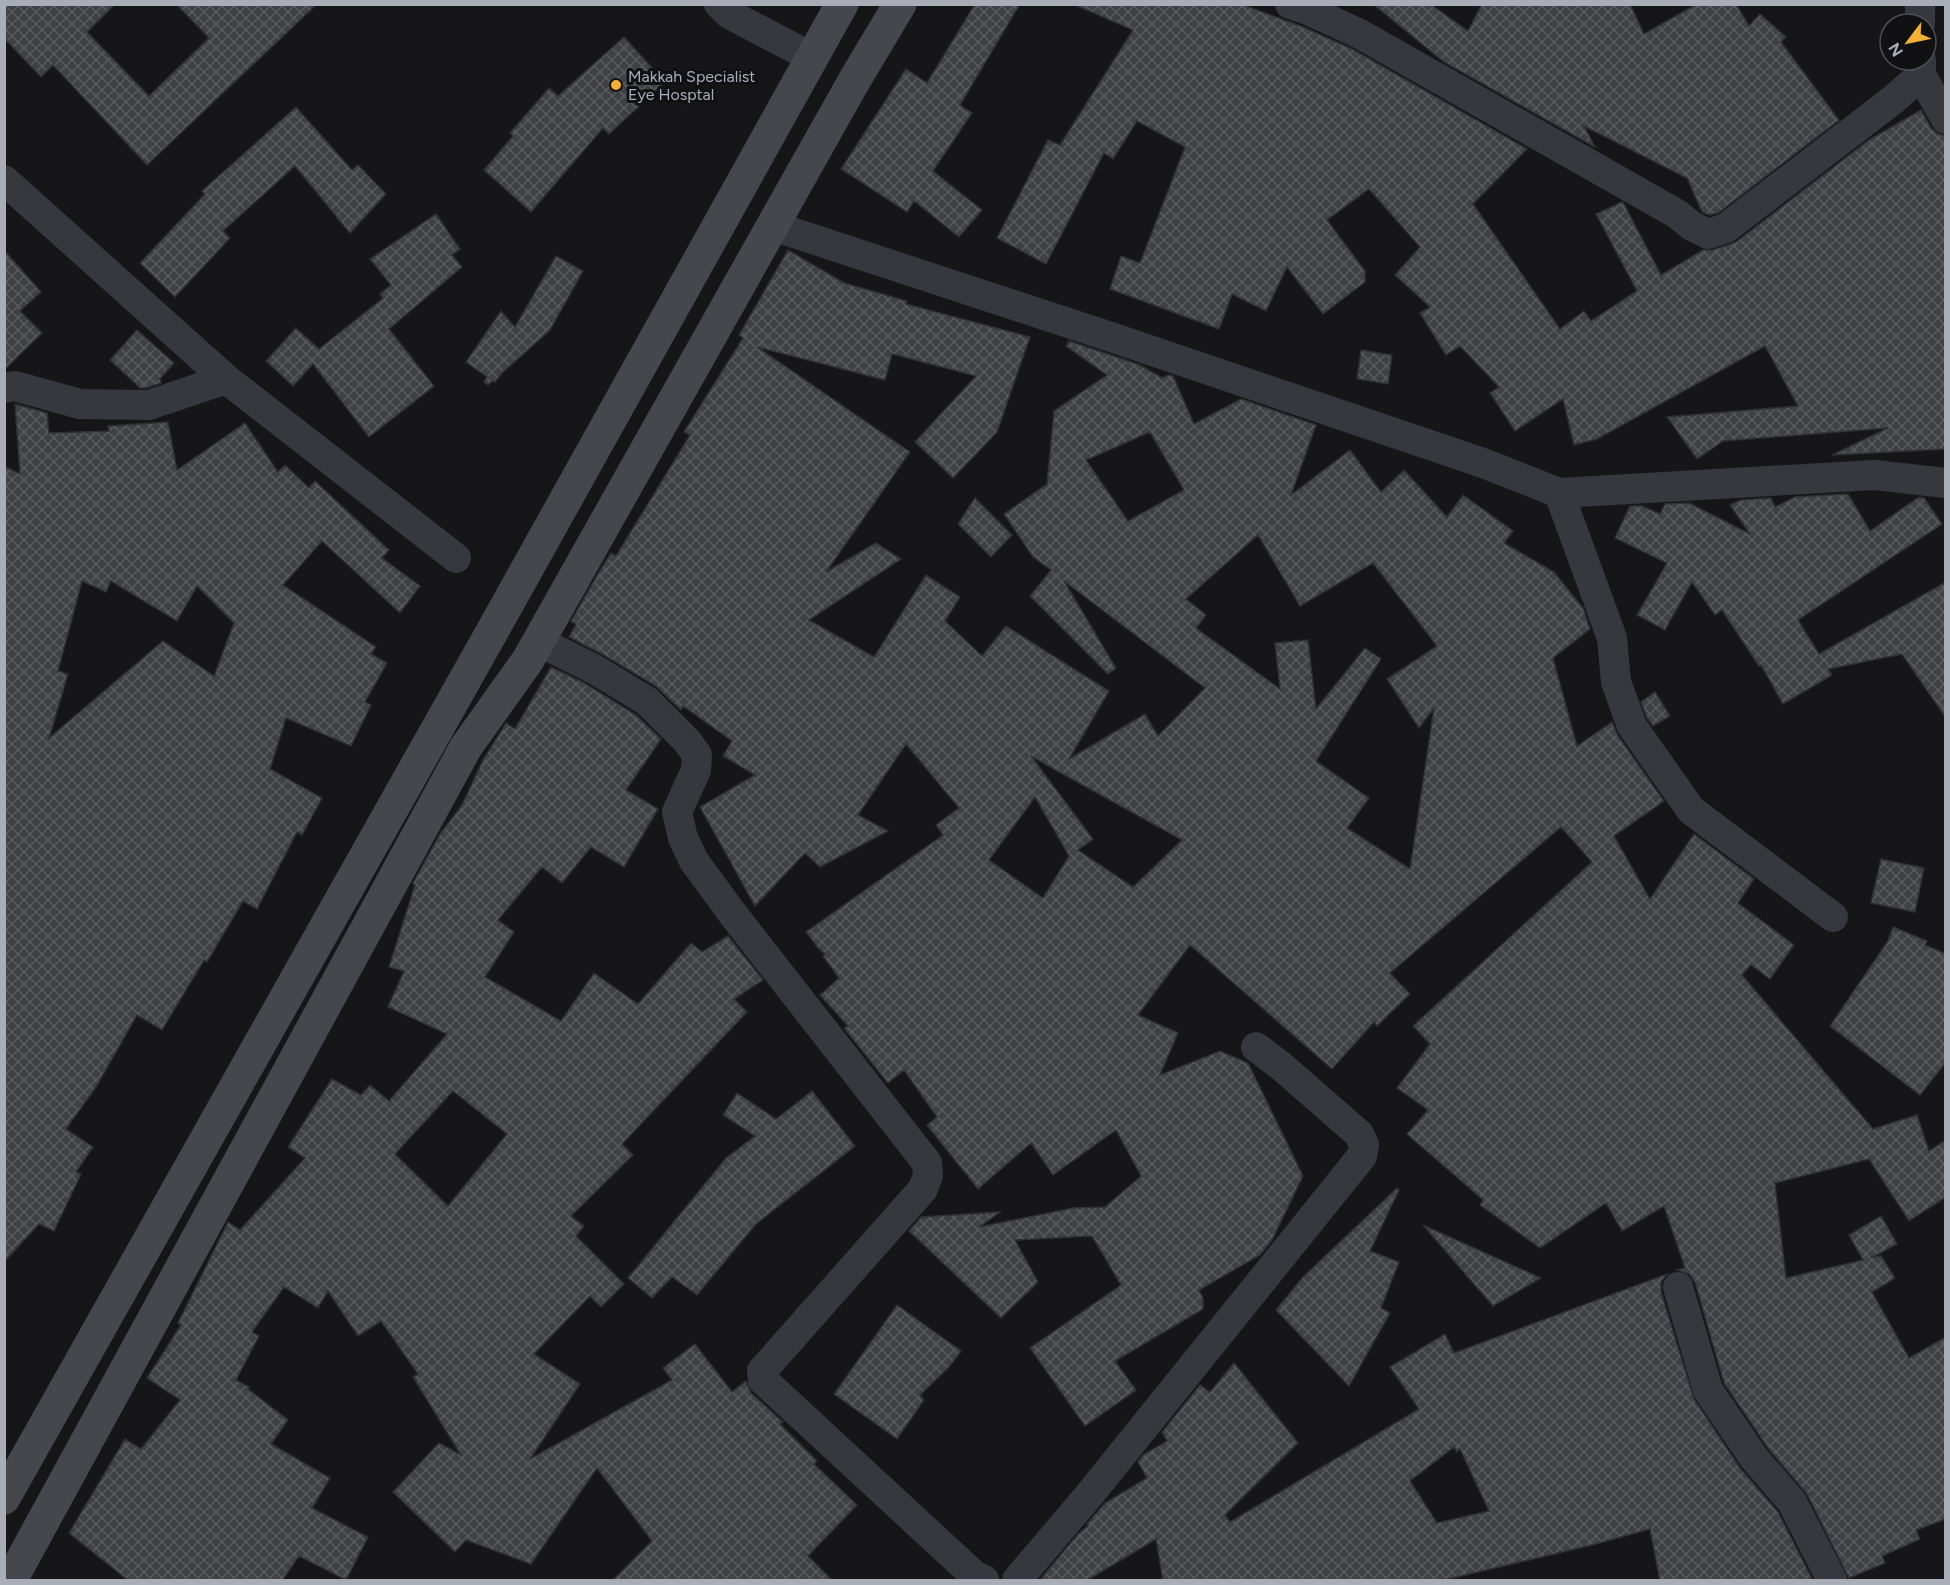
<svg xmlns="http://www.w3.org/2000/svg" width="1950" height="1585" viewBox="0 0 1950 1585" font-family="Figtree,sans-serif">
<defs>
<pattern id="building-cross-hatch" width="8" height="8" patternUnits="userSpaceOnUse" patternTransform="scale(1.5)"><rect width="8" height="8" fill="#404145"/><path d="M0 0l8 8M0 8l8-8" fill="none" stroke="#595a5e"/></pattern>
</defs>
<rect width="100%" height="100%" fill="#161618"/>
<!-- building -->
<g fill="url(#building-cross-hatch)" stroke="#303034" stroke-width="1.5" fill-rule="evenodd">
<polygon points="4,4 115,4 87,32 149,96 209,38 176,4 317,4 147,165 53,65 41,77 4,38"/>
<polygon points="975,4 1020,4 960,105 972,113 933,171 982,210 959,237 914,201 907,212 841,169 906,69 927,83"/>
<polygon points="1073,4 1241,4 1303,27 1352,49 1527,149 1473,204 1560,329 1584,311 1591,321 1637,291 1596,214 1622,202 1624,204 1661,275 1703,250 1713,250 1736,242 1869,140 1921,110 1931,128 1938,134 1946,136 1946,449 1832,455 1888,428 1723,441 1697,459 1667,417 1798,406 1765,346 1597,439 1574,445 1563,399 1515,431 1490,393 1499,387 1460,346 1446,355 1420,313 1430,307 1395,275 1420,247 1369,189 1327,220 1365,271 1365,282 1323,314 1287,267 1266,311 1232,294 1219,329 1110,289 1121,256 1140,263 1185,147 1137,121 1113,159 1104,153 1046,264 997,238 1048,140 1060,145 1133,30"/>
<polygon points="1373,4 1430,4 1468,31 1482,4 1630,4 1644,34 1697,4 1736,4 1749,26 1760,14 1786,37 1781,42 1839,120 1718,213 1709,215 1702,212 1687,178 1584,126 1595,147 1444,62"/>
<polygon points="624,37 665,82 609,134 603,128 531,212 484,170 513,136 510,133 549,88 558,96"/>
<polygon points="296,107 352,170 358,165 386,194 350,233 295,166 223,231 230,238 175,297 140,263 205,194 202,191"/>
<polygon points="436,214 460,249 452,255 462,267 389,329 434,386 369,437 313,364 293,386 266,361 296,328 319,349 383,298 380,294 391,285 370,259"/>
<polygon points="4,250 41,292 20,311 42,333 4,370"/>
<path d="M788,250L844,283L907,301L906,304L1030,337L997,432L953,478L915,442L976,376L892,354L885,380L757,347L910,452L826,572L876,543L901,559L809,620L874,657L926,575L960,597L945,621L982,656L1006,626L1109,691L1069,759L1145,714L1158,736L1205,688L1064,581L1116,668L1108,674L1030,596L1051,570L1033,557L1004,514L1047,484L1054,411L1107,375L1066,346L1069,341L1140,365L1162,378L1169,375L1173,376L1194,424L1241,399L1316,425L1291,495L1350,450L1381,492L1404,470L1447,517L1463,495L1513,531L1504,543L1554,572L1583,608L1590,629L1553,658L1577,746L1612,722L1618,736L1664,801L1614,836L1650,899L1694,834L1754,879L1738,903L1794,945L1770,979L1751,965L1742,975L1873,1129L1917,1115L1929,1151L1946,1140V1197L1909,1221L1869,1159L1775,1183L1786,1278L1863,1260L1849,1235L1881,1216L1897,1244L1871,1258L1881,1256L1895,1278L1872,1292L1909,1358L1946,1337V1519L1916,1530L1920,1539L1882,1556L1885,1563L1849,1578L1807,1494L1768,1448L1724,1383L1695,1282L1689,1274L1677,1270L1685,1268L1664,1206L1622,1231L1606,1203L1540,1248L1480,1205L1483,1200L1407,1134L1428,1110L1397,1088L1430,1044L1413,1026L1592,862L1561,827L1390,973L1410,994L1377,1026L1374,1022L1332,1069L1190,945L1138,1015L1178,1033L1160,1075L1220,1051L1248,1063L1303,1176L1272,1240L1260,1255L1199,1290L1203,1298V1309L1115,1361L1136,1390L1085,1426L1030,1348L1121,1285L1092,1236L1015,1240L1038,1282L1001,1318L909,1231L921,1217L1000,1212L979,1227L1073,1208L1105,1207L1141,1176L1116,1130L1053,1175L1031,1143L978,1189L927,1125L937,1117L904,1070L888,1083L844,1028L848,1026L820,995L839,978L823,956L825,954L818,948L806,932L943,835L936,825L959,808L906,744L858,815L888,831L820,867L805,853L755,906L700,807L755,775L723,756L732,741L683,706L681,710L656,686L602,654L569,637L576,624L571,621L598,574L611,553L616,556L690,435L684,432L743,338L739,335ZM1150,432L1184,490L1128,521L1086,460ZM1258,535L1300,606L1373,563L1437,646L1387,679L1419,728L1434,708L1410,869L1347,828L1369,798L1316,761L1381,659L1365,648L1316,709L1308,640L1275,643L1280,689L1196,628L1206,615L1186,599ZM1031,756L1061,773L1182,840L1133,887L1078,850L1093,839ZM1035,797L1069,856L1043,898L989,860Z"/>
<polygon points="556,256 583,271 550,330 502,373 495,382 493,381 488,385 484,382 487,377 466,362 501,311 515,327"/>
<polygon points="137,330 174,363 160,379 161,383 146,388 140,388 110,360"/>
<polygon points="1361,350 1392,355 1388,384 1357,379"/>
<path d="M15,404L47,413L49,433L109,431L108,426L168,422L177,470L245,423L278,472L285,465L309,488L315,481L389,550L382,558L420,586L400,613L322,541L283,585L376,647L371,654L387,663L365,702L371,705L351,746L286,718L270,769L322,798L302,835L297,832L257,909L243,901L207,962L204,960L162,1030L137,1015L96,1087L66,1129L93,1147L76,1172L81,1174L54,1231L39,1224L4,1262V466L20,474ZM82,581L106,592L111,581L177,621L197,586L234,623L214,676L163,641L49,738L68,674L58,671Z"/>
<polygon points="1848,494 1870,531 1919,497 1924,498 1942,524 1798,620 1819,654 1946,582 1946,718 1902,654 1828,669 1832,675 1783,704 1761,665 1759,666 1722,610 1715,615 1692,582 1665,630 1637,615 1667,563 1615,538 1630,506 1642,506 1660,514 1665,504 1689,503 1750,534 1730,505 1741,500 1771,498 1775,507 1795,497"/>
<polygon points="975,498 1012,535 991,557 958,524"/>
<path d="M551,667L586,684L636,715L661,739L626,790L658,809L624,867L591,847L562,883L542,867L498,920L514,932L485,977L561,1021L594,973L638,1004L691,943L702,952L728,936L763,980L734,999L747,1012L622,1144L633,1155L571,1216L584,1226L576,1236L624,1284L601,1307L590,1296L534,1354L580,1384L530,1459L672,1380L663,1368L695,1344L732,1392L746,1381L751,1393L783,1422L780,1424L817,1461L814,1464L857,1505L808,1556L833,1581H612L652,1541L597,1468L531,1564L466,1540L455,1552L393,1492L439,1443L461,1455L413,1377L418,1374L381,1321L358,1336L328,1291L318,1308L284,1287L252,1332L259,1336L236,1380L249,1387L248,1389L288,1420L271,1444L330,1478L312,1508L368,1537L346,1580L299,1556L282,1581H129L69,1533L125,1439L141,1449L180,1400L147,1378L181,1325L178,1323L228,1222L240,1230L305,1158L288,1147L332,1079L361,1095L370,1085L389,1101L447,1034L388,1007L404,971L389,967L415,885L413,883L440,834L462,805L483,760L506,723L515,729ZM453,1091L507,1134L448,1206L395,1154Z"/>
<polygon points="1655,692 1670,716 1653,726 1647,718 1641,702"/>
<polygon points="1881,859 1924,868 1915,912 1871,903"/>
<polygon points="1893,927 1927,941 1925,945 1946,954 1946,1062 1920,1095 1830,1026 1888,941"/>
<polygon points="812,1091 855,1146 756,1224 697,1295 672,1277 652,1298 628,1278 726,1158 755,1136 723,1115 737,1093 776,1119"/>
<polygon points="1397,1188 1399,1190 1370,1251 1399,1262 1381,1308 1390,1313 1349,1386 1276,1310 1303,1277"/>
<polygon points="1423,1225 1541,1278 1493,1306"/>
<path d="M1667,1274L1661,1282V1292L1694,1399L1740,1468L1778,1512L1813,1581H1660L1650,1529L1592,1545L1440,1581H1163L1156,1539L1086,1581H1039L1078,1534L1088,1526L1087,1524L1105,1503L1147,1478L1138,1462L1143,1455L1167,1441L1162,1432L1200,1385L1210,1392L1234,1363L1298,1443L1225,1515L1230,1522L1419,1409L1390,1367L1445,1334L1454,1353ZM1454,1447L1457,1452L1460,1449L1489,1511L1437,1523L1410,1481Z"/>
<polygon points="897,1305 961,1351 949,1367 920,1395 924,1400 897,1439 834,1394"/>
</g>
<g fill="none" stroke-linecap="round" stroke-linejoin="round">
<!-- street -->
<g stroke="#37383d" stroke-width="30">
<polyline points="719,4 729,14 813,58"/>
<polyline points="1290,4 1308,10 1360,34 1677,214 1692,226 1708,234 1726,228 1894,99 1921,75"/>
<polyline points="1920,4 1920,24"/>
<polyline points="1921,60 1921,75 1946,119"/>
<polyline points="4,180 226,379 456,558"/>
<polyline points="773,226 1111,337 1483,463 1559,493 1874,475 1946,483"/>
<polyline points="4,388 15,386 80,404 149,405 226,379"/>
<polyline points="1559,493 1612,638 1616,682 1632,726 1691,810 1833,917"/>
<polyline points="538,641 594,669 647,701 687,741 697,755 696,770 677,812 683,838 694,861 732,913 927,1163 928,1175 923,1189 762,1371 763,1380 975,1576 984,1580"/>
<polyline points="1678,1287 1708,1390 1754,1458 1792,1502 1832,1580"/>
<polyline points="1017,1580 1090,1494 1362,1156 1364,1145 1359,1134 1281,1066 1256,1047"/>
</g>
<!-- secondary -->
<g stroke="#45474d" stroke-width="33">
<polyline points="4,1498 498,621 842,4"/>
<polyline points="11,1580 466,747 528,660 854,81 900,4"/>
</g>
</g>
<!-- markers -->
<circle fill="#f2b134" stroke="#111113" stroke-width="2" cx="616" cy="85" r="6"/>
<g text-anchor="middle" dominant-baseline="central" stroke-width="6" stroke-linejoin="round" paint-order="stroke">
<!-- poi labels -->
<g font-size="16" fill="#a8adb8" stroke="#111113" text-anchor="start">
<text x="628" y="76">Makkah Specialist<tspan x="628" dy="18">Eye Hosptal</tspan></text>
</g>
</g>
<!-- border -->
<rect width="1950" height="1585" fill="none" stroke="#a8adb8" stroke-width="12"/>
<!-- north arrow -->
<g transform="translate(1908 42) rotate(238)"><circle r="28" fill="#111113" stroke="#4d4f55" stroke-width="1.5"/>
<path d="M0-4.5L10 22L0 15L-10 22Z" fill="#f2b134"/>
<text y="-9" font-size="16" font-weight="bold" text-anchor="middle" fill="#a8adb8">N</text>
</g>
</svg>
